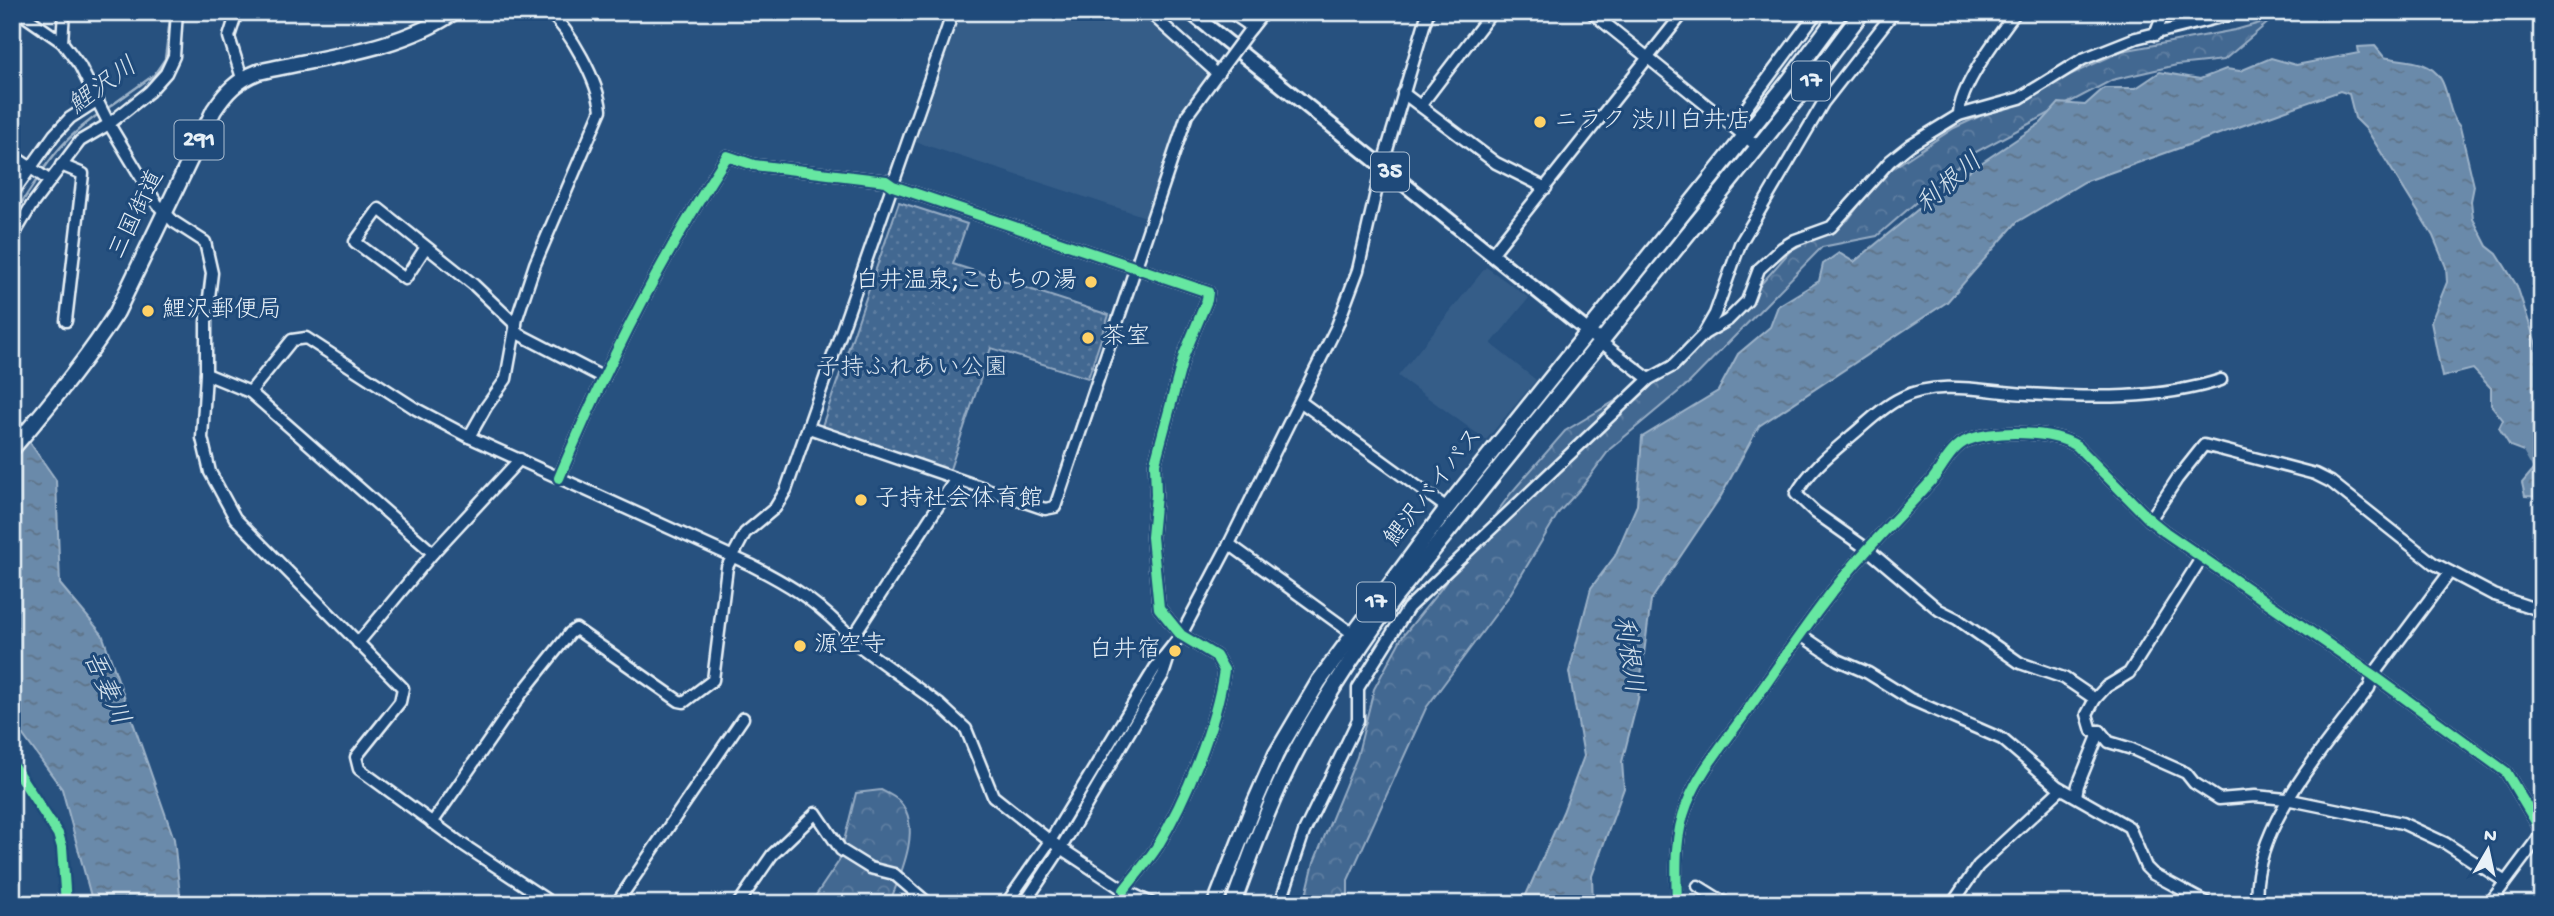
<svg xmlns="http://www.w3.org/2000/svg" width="2554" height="916" viewBox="0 0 2554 916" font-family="'Gochi Hand','Klee One',sans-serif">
<defs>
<pattern id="grass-dots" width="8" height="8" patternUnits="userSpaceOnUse" patternTransform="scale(1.75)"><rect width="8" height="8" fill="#436891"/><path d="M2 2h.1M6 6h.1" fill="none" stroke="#5e7ea1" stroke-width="1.8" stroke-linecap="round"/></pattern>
<pattern id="forest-crowns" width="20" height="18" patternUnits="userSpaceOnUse" patternTransform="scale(1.75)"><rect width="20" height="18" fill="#436891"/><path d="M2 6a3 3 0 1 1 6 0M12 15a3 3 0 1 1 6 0" fill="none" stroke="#5e7ea1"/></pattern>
<pattern id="water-ripples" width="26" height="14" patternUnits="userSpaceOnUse" patternTransform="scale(1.75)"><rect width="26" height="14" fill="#6b8aaa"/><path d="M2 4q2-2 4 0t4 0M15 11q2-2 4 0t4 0" fill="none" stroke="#5e7388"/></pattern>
</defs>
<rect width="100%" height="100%" fill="#27517f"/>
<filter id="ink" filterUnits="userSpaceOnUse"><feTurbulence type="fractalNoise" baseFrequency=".0143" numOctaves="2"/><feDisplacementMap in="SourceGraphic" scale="14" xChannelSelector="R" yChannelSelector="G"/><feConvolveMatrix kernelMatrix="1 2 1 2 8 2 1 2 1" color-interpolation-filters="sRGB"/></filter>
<g filter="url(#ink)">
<!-- built -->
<g fill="#355d88">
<polygon points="961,12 1143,12 1205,67 1206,80 1185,108 1149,218 916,142"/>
<polygon points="1486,267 1529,298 1491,344 1536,380 1486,440 1398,376"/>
</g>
<!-- grass -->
<polygon fill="url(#grass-dots)" stroke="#96acc4" stroke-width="2" points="899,202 967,224 953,264 1109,315 1088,378 991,348 949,472 822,426"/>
<!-- forest -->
<g fill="url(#forest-crowns)" stroke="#96acc4" stroke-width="2">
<polygon points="2271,20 2224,60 2177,65 2112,80 1972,154 1877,236 1822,247 1690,382 1610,449 1581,488 1559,512 1509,596 1426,708 1348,880 1348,904 1304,904 1314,862 1357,757 1374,689 1402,637 1440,590 1511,493 1565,431 1673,366 1732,317 1791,250 1848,220 1881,176 1954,128 2122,51 2235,30"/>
<path d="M881,790C887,793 896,797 900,802C923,827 900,876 889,904H810L839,861L856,793Z"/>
</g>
<!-- water -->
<g fill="url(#water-ripples)" stroke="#9db3c9" stroke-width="2">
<path d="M2375,46L2384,57C2396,60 2410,60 2422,64C2454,76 2442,107 2460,127L2474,186L2471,201L2473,219L2487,246L2497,254L2517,286L2540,356L2542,458L2510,446L2499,428L2503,420L2491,405V388L2473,369L2442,377L2431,322L2447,282L2446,267L2433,236L2367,130L2355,118L2349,94L2340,91L2084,182L2017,222L1947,302L1759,426L1721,496L1651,600L1638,699L1622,762L1624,788L1592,876L1593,904H1522L1563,812L1584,756L1569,672L1591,588L1615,556L1637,505L1642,437L1718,391L1738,354L1770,327L1778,306L1819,281L1823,264L1839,253L1854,262L1945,187L2041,123L2059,103L2085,105L2104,88H2136L2160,72L2200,79L2226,69L2240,71L2271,58L2296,65L2359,53L2358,47Z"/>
<polygon points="12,417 56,480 60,584 102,634 174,839 181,904 93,904 62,789 12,720"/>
<polygon points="2542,459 2542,497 2525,496 2522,483"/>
</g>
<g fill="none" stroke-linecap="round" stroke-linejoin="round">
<!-- stream -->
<g stroke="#9db3c9" stroke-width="2.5">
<polyline points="105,110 154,75 165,59 171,12"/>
<path d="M41,173C59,146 74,132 100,113"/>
<polyline points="12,217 38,178"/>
<polyline points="1015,904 1054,849"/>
</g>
<!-- river -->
<polyline stroke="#6b8aaa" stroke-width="18" points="2527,433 2531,447 2542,467"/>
<!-- minor casing -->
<g stroke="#e8f1f8" stroke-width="15">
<g id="minor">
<polyline points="19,12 62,42 80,66 109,124 157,204 174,222 205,242 212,273 206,322 206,374 202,438 210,472 235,518 403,688 400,702 356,757 359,769 462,844 553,904"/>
<polyline points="237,12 229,37 242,78"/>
<polyline points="1149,12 1218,74"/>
<polyline points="1230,12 1252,27"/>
<polyline points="1591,12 1757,146"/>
<polyline points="1249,31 1264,12"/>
<polyline points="2155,35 2164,12"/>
<polyline points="62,42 64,12"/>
<polyline points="1403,93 1496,163 1546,188"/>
<polyline points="1421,105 1492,12"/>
<path d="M1959,115C1959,87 1999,35 2016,12"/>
<polyline points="1728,122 1743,112 1817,12"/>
<polyline points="1386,153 1428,12"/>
<polyline points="12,155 50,181"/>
<polyline points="61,165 83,174 66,321"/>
<polyline points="12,194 54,135 70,118 98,100"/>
<polyline points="12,238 31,206 80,141 109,124 149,92 166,73 174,56 177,12"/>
<polyline points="426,247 405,279 355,242 379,209 474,285 516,325"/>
<polyline points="1492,254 1684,12"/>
<polyline points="515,332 604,378"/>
<polyline points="1704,334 1728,320 1747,301 1759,269 1782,248 1795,240 1831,227 1890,161 1910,145 1959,115 2020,98 2083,59 2136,38 2241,12"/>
<polyline points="1601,342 1649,379"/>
<polyline points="206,374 250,392 433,553"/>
<path d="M250,392L292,340L306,338L416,409L469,437L751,565C788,584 810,597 840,626C846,632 851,635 855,643L939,704L966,729L993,796L1050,841L1124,890L1153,904"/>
<polyline points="1301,402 1447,508"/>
<polyline points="809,428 1045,509 1055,507 1187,115 1220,70"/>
<path d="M469,437L486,407L506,379L517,318L535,264L601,110C598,81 571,32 549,12"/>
<path d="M559,478C606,366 661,258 727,156L754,165L886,181L893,186L1208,292L1207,300L1184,355L1155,463L1156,495L1152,537L1159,608L1181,635L1216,656L1224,670C1216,726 1186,799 1157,847C1147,862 1135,876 1124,890"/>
<polyline points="2150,520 2177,479 2204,445 2315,474 2331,482 2433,563 2494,595 2542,611"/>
<polyline points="1229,544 1356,636"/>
<polyline points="2202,557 2129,673 2106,687 2095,699 2087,714 2092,731 2100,731 2109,742 2132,749 2186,773 2194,783 2219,799 2255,796 2286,799 2402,823 2445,843 2504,881"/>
<polyline points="851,635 858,629 955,480"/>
<polyline points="1801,635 1838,660 1868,673 1910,699 2002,739 2057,786 2129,827 2146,867 2153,874 2209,904"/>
<polyline points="358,643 433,553 520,459"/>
<path d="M2095,699L2064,678L2020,663L1957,619L1939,610L1867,549L1816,513L1796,494C1809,471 1830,454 1850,437C1866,424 1882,407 1901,398C1938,379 1987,392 2027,394C2091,398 2159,400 2221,380"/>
<polyline points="2076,796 2078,785 2100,731"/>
<polyline points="432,823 522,693 570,633 576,629 679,701 684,702 713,680 727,567 745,533 775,508 786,490 953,12"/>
<polyline points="1698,886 1727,904"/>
<polyline points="616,904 743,718"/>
<polyline points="738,904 772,855 816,813 841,850 870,868 894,874 929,904"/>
<polyline points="1006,904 1050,841 1155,668 1181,635 1229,544 1337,326 1358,270 1379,179"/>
<polyline points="1024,904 1061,848 1163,675 1170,653"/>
<polyline points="1280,904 1304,832 1358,720 1358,688 1408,608 1649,379 1673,366 1703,335 1715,314 1740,244 1823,103 1894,12"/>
<path d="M1677,904C1676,869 1674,837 1687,804C1700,770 1726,741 1747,711C1785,657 1824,597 1868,549C1889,525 1912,503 1933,479C1943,466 1952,446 1968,440C1996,430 2052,430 2077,446L2150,520L2165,532L2373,675L2506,772L2542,832"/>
<polyline points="1952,904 1978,866 2061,789"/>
<path d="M2257,904C2249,829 2327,745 2369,688L2373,675L2450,572"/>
<polyline points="2489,904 2542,833"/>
</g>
</g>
<!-- major casing -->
<g stroke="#e8f1f8" stroke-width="18">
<polyline id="major" points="1190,12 1601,342"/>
</g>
<!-- highway casing -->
<g stroke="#e8f1f8" stroke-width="19">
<g id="highway">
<path d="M12,449C50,405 86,361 117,312L214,110C226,92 237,80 258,72C322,57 400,50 454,12"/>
<polyline points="1215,904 1255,802 1276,754 1319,681 1447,508 1789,81 1840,12"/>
<path d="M1233,904C1250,857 1267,810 1289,765C1319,706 1356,651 1395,597L1803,91L1862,12"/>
</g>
</g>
<!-- minor -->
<use href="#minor" stroke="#1f4a7a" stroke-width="10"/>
<!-- major -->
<use href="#major" stroke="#1f4a7a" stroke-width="12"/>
<!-- highway -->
<use href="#highway" stroke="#1f4a7a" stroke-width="14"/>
<!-- minor-bridge casing -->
<g stroke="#e8f1f8" stroke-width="15" stroke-linecap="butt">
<polyline id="minor-bridge" points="1220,70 1248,32"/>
</g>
<!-- minor-bridge -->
<use href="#minor-bridge" stroke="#1f4a7a" stroke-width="10"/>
<!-- cycleway casing -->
<g stroke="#1f4a7a" stroke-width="15">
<g id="cycleway">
<path d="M559,478C606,366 661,258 727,156L754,165L886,181L893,186L1208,292L1207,300L1184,355L1155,463L1156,495L1152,537L1159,608L1181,635L1216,656L1224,670C1216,726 1186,799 1157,847C1147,862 1135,876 1124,890"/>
<polyline points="12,764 58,834 62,847 66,904"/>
<path d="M1677,904C1676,869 1674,837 1687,804C1700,770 1726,741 1747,711C1785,657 1824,597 1868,549C1889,525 1912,503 1933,479C1943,466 1952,446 1968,440C1996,430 2052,430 2077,446L2150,520L2165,532L2373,675L2506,772L2542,832"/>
</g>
</g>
<!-- cycleway -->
<use href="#cycleway" stroke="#66e7a1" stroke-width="10"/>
</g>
</g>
<!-- markers -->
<g fill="#ffd166" stroke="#1f4a7a" stroke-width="2.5">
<circle cx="1540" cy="122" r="7"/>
<circle cx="1091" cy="282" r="7"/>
<circle cx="148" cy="311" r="7"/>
<circle cx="1088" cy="338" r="7"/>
<circle cx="861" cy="500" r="7"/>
<circle cx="800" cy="646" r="7"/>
<circle cx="1175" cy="651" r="7"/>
</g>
<g text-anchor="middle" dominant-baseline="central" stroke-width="6" stroke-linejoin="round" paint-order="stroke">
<!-- shield labels -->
<g fill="#1f4a7a" stroke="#acbfd2" stroke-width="2">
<rect x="1792" y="61.5" width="38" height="39" rx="5"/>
<rect x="174.5" y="120.5" width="49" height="39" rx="5"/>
<rect x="1371" y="152.5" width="38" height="39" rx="5"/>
<rect x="1357" y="582.5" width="38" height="39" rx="5"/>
</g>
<g font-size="23" font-weight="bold" fill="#e8f1f8">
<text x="1811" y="81">17</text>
<text x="199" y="140">291</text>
<text x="1390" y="172">35</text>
<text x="1376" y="602">17</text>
</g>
<!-- poi labels -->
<g font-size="24" fill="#e8f1f8" stroke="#1f4a7a" text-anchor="start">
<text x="1554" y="122">ニラク 渋川白井店</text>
<text x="1077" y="282" text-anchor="end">白井温泉;こもちの湯</text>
<text x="162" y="311">鯉沢郵便局</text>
<text x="1102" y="338">茶室</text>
<text x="875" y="500">子持社会体育館</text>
<text x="814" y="646">源空寺</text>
<text x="1161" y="651" text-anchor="end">白井宿</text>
</g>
<!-- street labels -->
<g font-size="24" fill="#e8f1f8" stroke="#1f4a7a">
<text transform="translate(138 215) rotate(-64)">三国街道</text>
<text transform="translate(1435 488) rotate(-52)">鯉沢バイパス</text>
</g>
<!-- park labels -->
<g font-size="24" fill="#d8e3ee" stroke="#1f4a7a">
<text x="912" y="369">子持ふれあい公園</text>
</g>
<!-- water labels -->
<g font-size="26" font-style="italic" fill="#d5e2ec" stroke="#1f4a7a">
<text transform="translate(104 88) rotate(-36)">鯉沢川</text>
<text transform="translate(1951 185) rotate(-41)">利根川</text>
<text transform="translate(1626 655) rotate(81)">利根川</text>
<text transform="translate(104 689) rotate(66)">吾妻川</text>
</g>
</g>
<!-- margin -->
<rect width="2554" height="916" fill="none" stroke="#1f4a7a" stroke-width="42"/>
<rect x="21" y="21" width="2512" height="874" fill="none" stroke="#e8f1f8" stroke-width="2.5" filter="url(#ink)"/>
<!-- north arrow -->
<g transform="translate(2488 850) rotate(9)" stroke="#1f4a7a" stroke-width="5" paint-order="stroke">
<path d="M0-5L12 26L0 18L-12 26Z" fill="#e8f1f8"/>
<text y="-10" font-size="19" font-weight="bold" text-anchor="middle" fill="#e8f1f8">N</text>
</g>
</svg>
